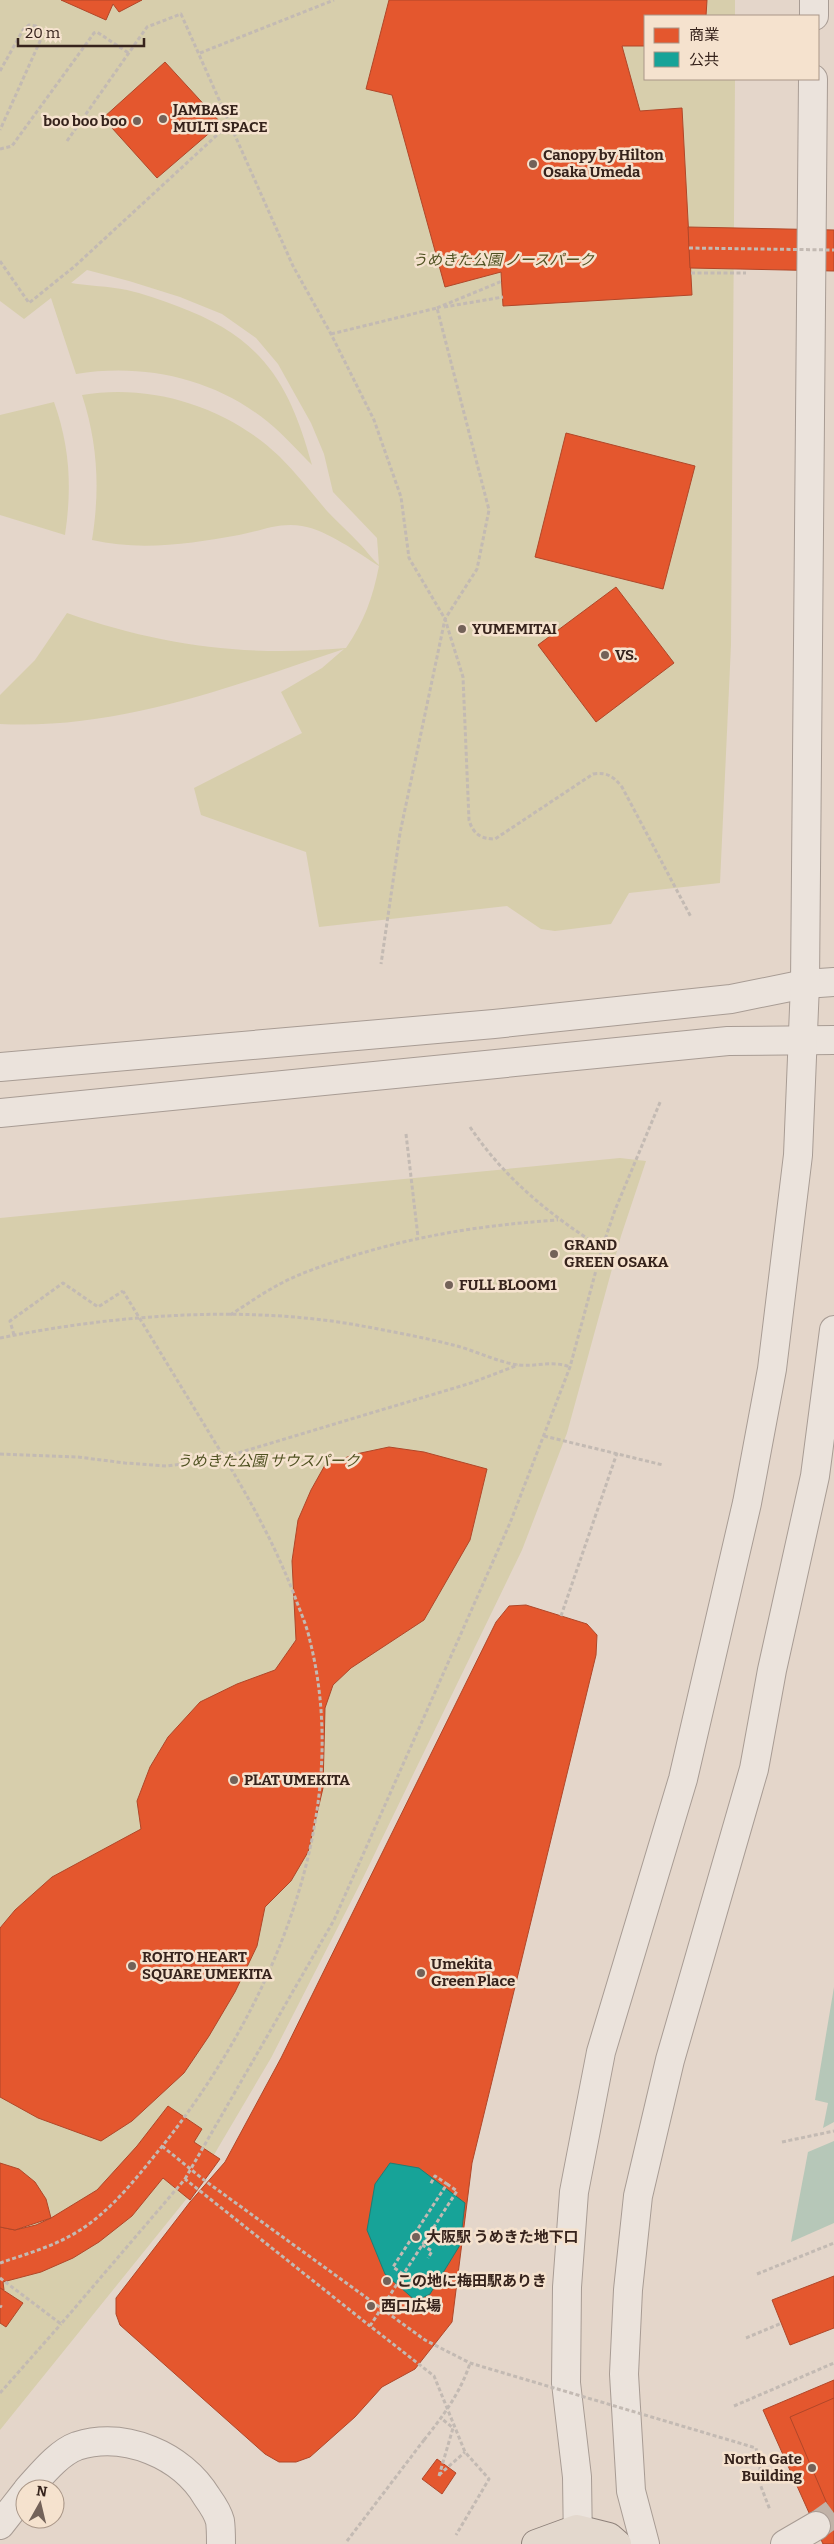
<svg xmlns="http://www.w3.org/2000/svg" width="834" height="2544" viewBox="0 0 834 2544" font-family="Bitter,'Noto Sans JP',serif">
<rect width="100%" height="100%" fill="#e4d6ca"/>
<!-- green -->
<g fill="#d7ceac">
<path d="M0,0H735V16H645V79H735L731,645L720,883L629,893L611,924L555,931L541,929L507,906L319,927L306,852L201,815L194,788L302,733L281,692L322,668L344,649C233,686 119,730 0,724V695L35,660L67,613C162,646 246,657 346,648C364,622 373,597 379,566C358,553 327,530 302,526C279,522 261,531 239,535C191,544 139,551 92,540C100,490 98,444 82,395C151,383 228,407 279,456C296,473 311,492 327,511C337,522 349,532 359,543C366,550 372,559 379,565L377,538L333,492L324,454L311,423L278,364L256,338L222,314L180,297L129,281L87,270L71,283C89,286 108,286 127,290C144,294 161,300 177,306C261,337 289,381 312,465C298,451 284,435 268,422C214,378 143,363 76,374L51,298L24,319L0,301Z"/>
<path d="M54,402C70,447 72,488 65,535L0,515V415Z"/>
<polygon points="620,1158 646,1161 621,1236 567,1433 522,1550 361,1882 271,2058 192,2192 0,2430 0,1218"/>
</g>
<!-- water -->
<g fill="#b6c7b8">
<polygon points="834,1987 834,2122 823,2128 828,2103 815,2100"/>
<polygon points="834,2141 834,2223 791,2242 808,2152"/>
</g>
<!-- shops -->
<g fill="#e4572e" stroke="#b04729">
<polygon points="61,0 142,0 119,12 113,4 106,20"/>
<polygon points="389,0 707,0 706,16 645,16 645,46 622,46 640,111 682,108 692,295 503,306 501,272 445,287 392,95 366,89"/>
<polygon points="165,62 221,123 157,178 103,118"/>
<polygon points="688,227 834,230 834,271 690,268"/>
<polygon points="566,433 695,466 663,589 535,557"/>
<polygon points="616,587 674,663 596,722 538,645"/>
<polygon points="389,1447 424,1452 487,1469 470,1540 424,1620 351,1668 333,1685 325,1708 323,1788 308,1852 291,1881 265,1907 257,1946 235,1992 209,2036 184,2073 132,2121 101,2141 38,2118 0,2097 0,1928 15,1910 52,1877 141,1829 137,1801 150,1767 168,1737 200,1702 237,1684 275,1670 296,1640 292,1561 298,1520 311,1490 325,1465 356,1454"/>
<polygon points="526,1605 587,1624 597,1635 596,1655 472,2163 452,2322 415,2369 382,2387 355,2417 310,2457 296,2462 279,2462 265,2454 120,2325 116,2314 116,2298 190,2202 225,2162 281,2058 496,1622 509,1606"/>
<polygon points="168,2106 202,2129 194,2142 220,2159 190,2200 163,2178 132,2216 99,2242 73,2258 41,2272 3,2282 4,2290 0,2288 0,2227 15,2230 36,2225 51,2218 97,2190 137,2146"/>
<polygon points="0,2163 19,2169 35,2182 46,2199 51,2218 15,2230 0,2227"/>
<polygon points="834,2276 834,2328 790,2345 772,2300"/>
<polygon points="0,2288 23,2303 6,2327 0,2323"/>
<polygon points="834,2380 834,2544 823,2544 763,2410"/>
<polygon points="834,2398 834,2520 790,2417"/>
<polygon points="437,2459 456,2473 442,2494 422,2479"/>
</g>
<!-- public -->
<polygon fill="#17a398" stroke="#207d73" points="390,2163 419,2168 465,2203 460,2245 430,2294 416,2301 385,2274 367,2230 375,2184"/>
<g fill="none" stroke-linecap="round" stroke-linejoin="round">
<!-- minor-tunnel -->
<polyline stroke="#c1b2a7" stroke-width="28" stroke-dasharray="28 14" stroke-linecap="butt" points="816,2526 834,2513"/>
<!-- minor casing -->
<g stroke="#a89c94" stroke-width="30">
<g id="minor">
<polyline points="814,16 814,0"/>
<polyline points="0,1067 494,1024 731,999 805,984 834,982"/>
<polyline points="0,1113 728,1041 834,1040"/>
<path d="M28,2489C41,2475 58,2453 77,2446C125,2431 182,2455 207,2497C212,2504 218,2513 220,2521C221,2528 221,2537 221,2544"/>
<polyline points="0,2525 25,2493"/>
<polyline points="578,2544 577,2477 566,2383 567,2287 574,2192 601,2052 683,1779 747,1503 772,1369 798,1155 805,984 813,79"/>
<polyline points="645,2544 631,2491 624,2374 628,2290 638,2196 670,2060 754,1769 772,1670 815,1476 834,1330"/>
<polyline points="785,2544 816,2526"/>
</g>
</g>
<!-- major casing -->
<g stroke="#8e817a" stroke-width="30">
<polyline id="major" points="536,2544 577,2529 609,2537 617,2544"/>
</g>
<!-- path -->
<g stroke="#c3bab3" stroke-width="3" stroke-dasharray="4 2.5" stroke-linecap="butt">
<polyline points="200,53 334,0"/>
<polyline points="0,71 23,30 29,25 36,26 41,32 41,39 0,130"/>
<path d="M67,141L147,27L181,14L293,266L331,334L374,420L401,497L409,558L445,619L463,677L469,820C473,834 481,839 495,839L593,774C607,772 613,776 622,787L691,917"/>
<polyline points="0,149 12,146 94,33 97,32 130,54"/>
<polyline points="0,261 29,303 75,266 229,124"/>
<polyline points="691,273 746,273"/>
<polyline points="444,307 503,297"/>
<polyline points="437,308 502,281"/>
<polyline points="331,334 437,308 489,510 477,569 445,619 400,833 381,964"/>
<path d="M470,1127C505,1179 550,1215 602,1248"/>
<polyline points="406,1134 418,1237"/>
<path d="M230,1315C246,1305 261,1294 278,1285C300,1273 325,1265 349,1257C419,1235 484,1225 558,1220"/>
<polyline points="14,1335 10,1321 63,1283 98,1307 123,1291"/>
<path d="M0,1338C113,1315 243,1305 357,1325C389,1331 422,1337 453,1345C474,1350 497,1362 518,1365C537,1367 552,1360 570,1367"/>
<polyline points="544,1436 663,1465"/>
<polyline points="0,1454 78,1457 125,1463 167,1466 218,1459 471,1383 518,1365"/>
<polyline points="561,1616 617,1453"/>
<polyline points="782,2142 834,2131"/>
<polyline points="185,2179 334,1920 510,1523 570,1367 602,1248 615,1210 661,1100"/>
<polyline points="447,2184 457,2191 370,2326 434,2376 465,2452 489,2479 456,2535"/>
<polyline points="422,2245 432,2251 428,2258"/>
<polyline points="403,2274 393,2267 447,2184 435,2176 430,2185"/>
<polyline points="757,2274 834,2243"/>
<polyline points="0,2278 61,2324 185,2179 370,2326"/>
<polyline points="0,2306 2,2307"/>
<polyline points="746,2338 782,2323"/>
<polyline points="0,2393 61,2324"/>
<polyline points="734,2406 834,2363"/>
<polyline points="760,2467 760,2484 770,2510"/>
<polyline points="439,2475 465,2452"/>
<polyline points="439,2476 453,2428 441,2418"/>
<polyline points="347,2541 424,2440"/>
</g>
<!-- minor -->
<use href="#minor" stroke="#ebe3dc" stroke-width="28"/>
<!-- major -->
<use href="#major" stroke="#e3d8cd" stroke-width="28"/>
<!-- path-bridge -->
<g stroke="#c3bab3" stroke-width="3" stroke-dasharray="4 2.5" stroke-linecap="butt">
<polyline points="689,248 834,250"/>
<polyline points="162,2146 204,2180 425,2340 470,2363 756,2448 760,2467"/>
<path d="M0,2263C23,2255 48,2248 70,2236C109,2215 137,2177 164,2144C272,2007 354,1816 310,1641C307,1626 300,1611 295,1597C274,1542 247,1494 216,1444C185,1393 154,1342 123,1291"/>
<path d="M424,2440C443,2416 461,2392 470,2363"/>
</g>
</g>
<!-- markers -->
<g fill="#736259" stroke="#f5e2ce" stroke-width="2">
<circle cx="163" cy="119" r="5"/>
<circle cx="137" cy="121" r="5"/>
<circle cx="533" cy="164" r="5"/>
<circle cx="462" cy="629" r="5"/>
<circle cx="605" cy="655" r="5"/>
<circle cx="554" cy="1254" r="5"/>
<circle cx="449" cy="1285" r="5"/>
<circle cx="234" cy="1780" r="5"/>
<circle cx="132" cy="1966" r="5"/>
<circle cx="421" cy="1973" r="5"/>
<circle cx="416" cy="2237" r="5"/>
<circle cx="387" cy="2281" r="5"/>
<circle cx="371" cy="2306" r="5"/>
<circle cx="812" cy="2468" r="5"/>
</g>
<g text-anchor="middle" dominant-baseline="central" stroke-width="5" stroke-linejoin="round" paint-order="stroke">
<!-- poi labels -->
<g font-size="15" font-weight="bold" fill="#36231c" stroke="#f5e2ce" text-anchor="start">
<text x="173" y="110">JAMBASE<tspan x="173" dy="17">MULTI SPACE</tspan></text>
<text x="127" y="121" text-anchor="end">boo boo boo</text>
<text x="543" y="155">Canopy by Hilton<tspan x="543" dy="17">Osaka Umeda</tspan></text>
<text x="472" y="629">YUMEMITAI</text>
<text x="615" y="655">VS.</text>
<text x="564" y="1245">GRAND<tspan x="564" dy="17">GREEN OSAKA</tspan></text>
<text x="459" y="1285">FULL BLOOM1</text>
<text x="244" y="1780">PLAT UMEKITA</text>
<text x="142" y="1957">ROHTO HEART<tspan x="142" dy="17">SQUARE UMEKITA</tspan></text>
<text x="431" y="1964">Umekita<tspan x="431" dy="17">Green Place</tspan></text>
<text x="426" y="2237">大阪駅 うめきた地下口</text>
<text x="397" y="2281">この地に梅田駅ありき</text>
<text x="381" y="2306">西口広場</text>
<text x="802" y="2459" text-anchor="end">North Gate<tspan x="802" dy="17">Building</tspan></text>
</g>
<!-- park labels -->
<g font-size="15" font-style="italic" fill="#505222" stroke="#f5e2ce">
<text x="503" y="260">うめきた公園 ノースパーク</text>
<text x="268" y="1461">うめきた公園 サウスパーク</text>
</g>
</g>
<!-- legend -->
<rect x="644" y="15" width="175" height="65" fill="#f5e2ce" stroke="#a99687"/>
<rect x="654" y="28" width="25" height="15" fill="#e4572e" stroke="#a99687"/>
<text x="689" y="40" font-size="15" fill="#36231c">商業</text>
<rect x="654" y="52" width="25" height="15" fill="#17a398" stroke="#a99687"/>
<text x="689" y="65" font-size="15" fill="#36231c">公共</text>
<!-- north arrow -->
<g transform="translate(40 2504) rotate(8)"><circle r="24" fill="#f5e2ce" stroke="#a99687"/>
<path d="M0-4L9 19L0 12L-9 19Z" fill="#736259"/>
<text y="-8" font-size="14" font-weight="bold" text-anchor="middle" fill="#36231c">N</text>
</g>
<!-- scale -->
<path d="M18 38v8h126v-8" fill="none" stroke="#36231c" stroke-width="2.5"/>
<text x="25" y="38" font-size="15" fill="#36231c" stroke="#f5e2ce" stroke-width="4" paint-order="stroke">20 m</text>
</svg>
